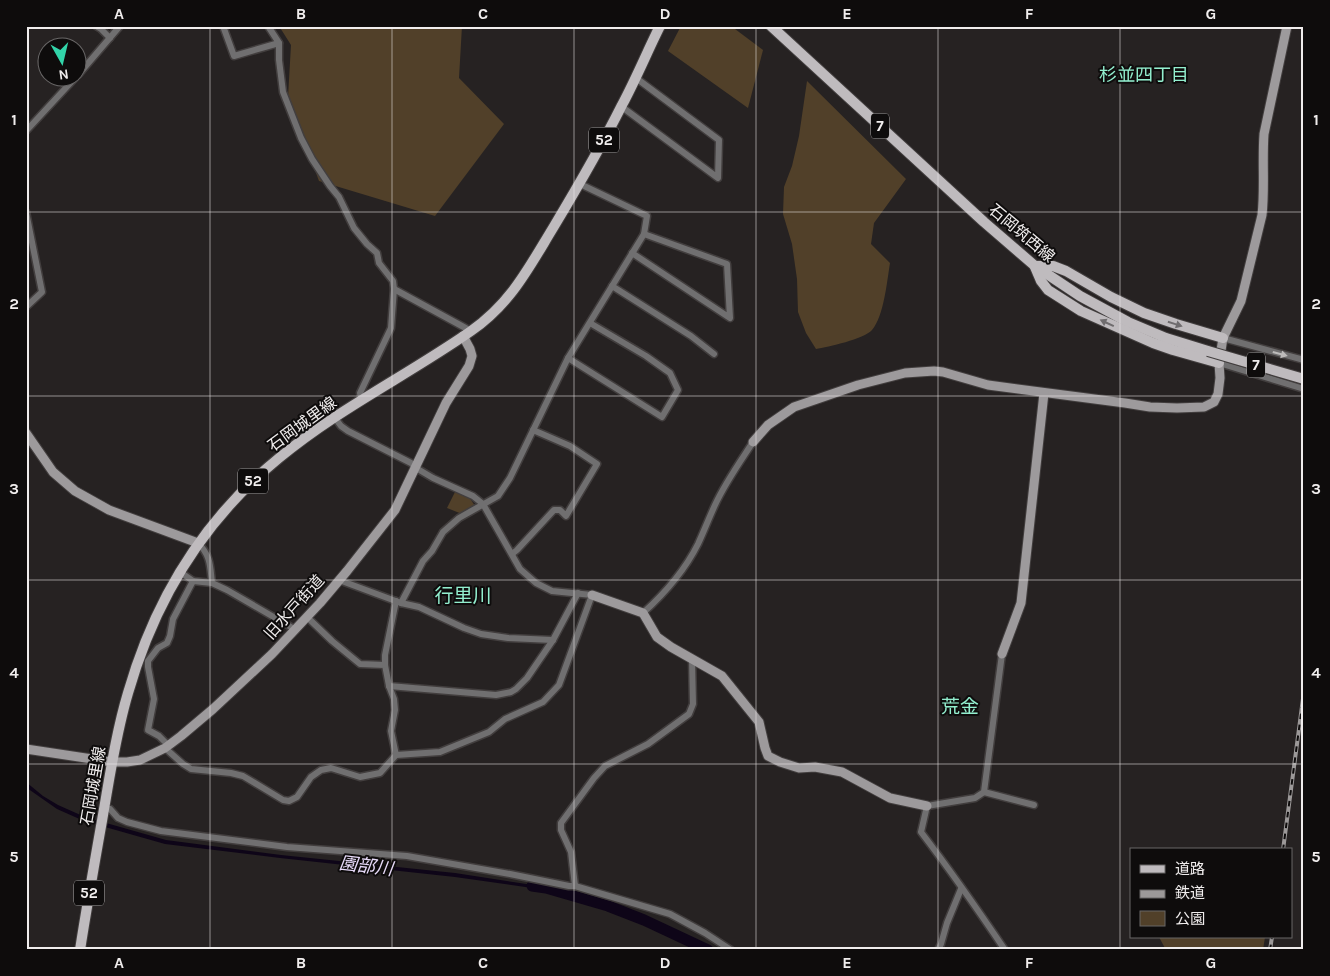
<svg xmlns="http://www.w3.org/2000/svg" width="1330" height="976" viewBox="0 0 1330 976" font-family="Karla,'Noto Sans JP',sans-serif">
<rect width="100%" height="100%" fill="#262222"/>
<!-- green -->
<g fill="#514029">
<polygon points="279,26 462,26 459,78 504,124 435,216 319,181 288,97 291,45"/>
<polygon points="681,26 731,26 763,50 748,108 668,51"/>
<path d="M807,81L906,179L874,223L871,244L890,263C887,281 884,316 872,330C864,339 828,347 816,349L806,333L798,312L797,279L792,244L783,214L784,187L792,166L799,136Z"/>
<polygon points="456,490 469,497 475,506 462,514 447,508"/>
<polygon points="1159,937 1265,937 1263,950 1166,950"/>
</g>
<!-- water -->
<polygon fill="#0e0518" points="26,782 43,796 58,805 85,817 166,840 281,855 455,873 546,887 546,890 455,877 280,858 165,844 84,821 57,809 27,788"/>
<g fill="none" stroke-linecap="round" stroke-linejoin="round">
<!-- river -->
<polyline stroke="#0e0518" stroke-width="11" points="532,886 546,888 608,906 644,920 708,950"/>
<!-- street casing -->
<g stroke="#423e3e" stroke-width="9">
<g id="street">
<polyline points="96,26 101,29 110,38"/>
<polyline points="223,26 234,56 279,43"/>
<polyline points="268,26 279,43 279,60 283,92 301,138 312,159 330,186 339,197 354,228 367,244 377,253 379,263 393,281 394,289 391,328 360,393 362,401"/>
<polyline points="78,75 120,26"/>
<polyline points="622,107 718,178 719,140 636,78"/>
<polyline points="26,131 75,78"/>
<polyline points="26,212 42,292 26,307"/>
<polyline points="632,253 730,318 727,264 644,234"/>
<polyline points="612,286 691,336 714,354"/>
<polyline points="394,289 471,331"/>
<polyline points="1223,338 1304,360"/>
<polyline points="568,358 662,417 678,390 670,373 646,356 590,323"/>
<polyline points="1219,363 1304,389"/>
<path d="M198,543C211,556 210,566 212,583L227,590L296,630"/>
<polyline points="512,554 517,550 554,510 560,510 566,516 597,464 570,446 533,430"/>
<polyline points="339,580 401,603 419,607 464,628 481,634 508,638 553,640"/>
<polyline points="193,581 212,583"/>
<polyline points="401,603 423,561 432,551 443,532 459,518 498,496 510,478 568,358 644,234 647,216 580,184"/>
<path d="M643,613C664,594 685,570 698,544C704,531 709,518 715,505C725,483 740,462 753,442"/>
<polyline points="307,617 332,641 360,664 385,665 389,686 394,699 395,710 391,731 396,755"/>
<path d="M1002,654L984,792L975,798L927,806L921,832C950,870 978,910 1005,950"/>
<polyline points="385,665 385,655 396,601"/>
<polyline points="389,686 496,695 511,692 516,689 527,678 553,640 578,593"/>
<polyline points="168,745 159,736 148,730 154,699 148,667 148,661 158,648 167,643 170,636 173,619 193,581 180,572"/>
<polyline points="165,748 183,764 191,769 231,773 243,776 283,800 289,801 297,797 311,777 321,770 331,768 360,777 380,773 396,755 440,752 489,732 505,719 543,702 559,685 592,595 552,591 536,583 520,569 483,504 473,496 433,478 416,468 411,463 348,431 341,426 335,418"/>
<polyline points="984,792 1034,805"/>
<polyline points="104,808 110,809 118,818 127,822 161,831 287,847 407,856 510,874 569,886 575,886 670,914 705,933 731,950"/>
<polyline points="575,886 571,852 561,830 561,823 594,778 605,766 648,744 689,714 693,704 692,659"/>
<polyline points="938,950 941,944 947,923 961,889"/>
</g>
</g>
<!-- secondary casing -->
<g stroke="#423e3e" stroke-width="11">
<g id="secondary">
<polyline points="26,433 53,472 75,491 109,510 198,543"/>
<path d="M753,442L768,425L794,407L858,385L905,373L934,371L943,372L988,385L1125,403L1150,407L1177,408L1204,407L1214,402L1218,394L1220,378L1219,363L1223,338L1241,301L1262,215C1265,189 1262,161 1264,134L1287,26"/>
<polyline points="592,595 643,613 657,637 671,647 722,676 759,722 765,748 768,756 780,762 799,768 815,767 842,772 890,798 927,806"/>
<polyline points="1002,654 1021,603 1044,393"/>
<polyline points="26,749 112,762 127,762 140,760 165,748 181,736 213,709 272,654 320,603 347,571 395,510 446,403 469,366 472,356 470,349 463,336"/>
</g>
</g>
<!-- primary casing -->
<g stroke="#423e3e" stroke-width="12">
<g id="primary">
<polyline points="771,26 984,222 1035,266 1080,296 1128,322 1166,338 1208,351"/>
<polyline points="1036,266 1053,266 1066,271 1111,297 1144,313 1176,324 1223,338"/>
<polyline points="1035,267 1041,281 1048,290 1081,311 1153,343 1173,350 1219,363"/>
<path d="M80,950C87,905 95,860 103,815C110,775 116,733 128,693C155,599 203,520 279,458C338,409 408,375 471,331C511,303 528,269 553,228C577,188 601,147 622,105C636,79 647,52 660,26"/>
</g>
</g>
<!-- street -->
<use href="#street" stroke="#706f70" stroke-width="6"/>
<!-- secondary -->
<use href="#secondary" stroke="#9d9a9c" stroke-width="9"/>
<!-- primary -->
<use href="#primary" stroke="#bfbbbe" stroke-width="10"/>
<!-- rail casing -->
<g stroke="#9c9999" stroke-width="4">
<g id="rail">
<polyline points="1283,850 1304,691"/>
<polyline points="1270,950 1272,937"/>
</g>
</g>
<!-- rail -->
<use href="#rail" stroke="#0e0c0c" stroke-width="2" stroke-dasharray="5.5" stroke-linecap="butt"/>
<!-- primary-bridge casing -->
<g stroke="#423e3e" stroke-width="12" stroke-linecap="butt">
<polyline id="primary-bridge" points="1208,351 1304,379"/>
</g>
<!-- primary-bridge -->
<use href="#primary-bridge" stroke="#bfbbbe" stroke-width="10"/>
</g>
<!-- one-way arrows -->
<defs><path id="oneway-solid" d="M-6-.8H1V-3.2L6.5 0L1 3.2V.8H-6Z" transform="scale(1.25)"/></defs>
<g fill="#6f6c6e">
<use href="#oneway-solid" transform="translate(1107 323) rotate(-155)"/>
<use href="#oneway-solid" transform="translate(1175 324) rotate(18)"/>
</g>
<use fill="#bdbbbb" href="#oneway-solid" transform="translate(1280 354) rotate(15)"/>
<!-- grid -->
<path fill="none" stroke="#f0eded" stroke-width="1" stroke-opacity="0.55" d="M210,26V950M392,26V950M574,26V950M756,26V950M938,26V950M1120,26V950M26,212H1304M26,396H1304M26,580H1304M26,764H1304"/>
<g text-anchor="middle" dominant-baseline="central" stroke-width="4" stroke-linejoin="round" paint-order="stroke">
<!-- shield labels -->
<g fill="#0e0c0c" stroke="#acaaaa" stroke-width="1">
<rect x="871" y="113.5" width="18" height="25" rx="4"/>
<rect x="589" y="127.5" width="30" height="25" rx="4"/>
<rect x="1247" y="352.5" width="18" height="25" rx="4"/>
<rect x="238" y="468.5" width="30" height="25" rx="4"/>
<rect x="74" y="880.5" width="30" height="25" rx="4"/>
</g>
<g font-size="15" font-weight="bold" fill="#f0eded">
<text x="880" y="126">7</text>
<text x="604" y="140">52</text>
<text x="1256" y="365">7</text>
<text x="253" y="481">52</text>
<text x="89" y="893">52</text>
</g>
<!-- street labels -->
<g font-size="16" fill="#f0eded" stroke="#0e0c0c">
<text transform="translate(1022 233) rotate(40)">石岡筑西線</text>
<text transform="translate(302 424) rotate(-36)">石岡城里線</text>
<text transform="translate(294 607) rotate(-48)">旧水戸街道</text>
<text transform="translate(93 786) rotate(-80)">石岡城里線</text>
</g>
<!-- neighbourhood labels -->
<g font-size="18" fill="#93efcf" stroke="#0e0c0c">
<text x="1144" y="75">杉並四丁目</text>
</g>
<!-- water labels -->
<g font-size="18" font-style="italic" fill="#e8dbfa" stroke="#0e0c0c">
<text transform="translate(366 866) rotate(7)">園部川</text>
</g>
<!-- quarter labels -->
<g font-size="19" fill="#93efcf" stroke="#0e0c0c">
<text x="463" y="596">行里川</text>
<text x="960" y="707">荒金</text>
</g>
</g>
<!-- border -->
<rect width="1330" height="976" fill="none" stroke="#0e0c0c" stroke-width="55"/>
<!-- legend -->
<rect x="1130" y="848" width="162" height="90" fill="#0e0c0c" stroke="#686666"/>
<rect x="1140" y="865" width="25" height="8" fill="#bfbbbe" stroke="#686666"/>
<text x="1175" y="874" font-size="15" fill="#f0eded">道路</text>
<rect x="1140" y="890" width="25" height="8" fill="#9c9999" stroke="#686666"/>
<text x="1175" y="898" font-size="15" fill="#f0eded">鉄道</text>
<rect x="1140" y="911" width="25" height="15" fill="#514029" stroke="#686666"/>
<text x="1175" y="924" font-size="15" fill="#f0eded">公園</text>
<!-- north arrow -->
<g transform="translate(62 62) rotate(172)"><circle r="24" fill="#0e0c0c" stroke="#686666"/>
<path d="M0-4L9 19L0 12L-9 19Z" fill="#32d4a9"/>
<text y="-8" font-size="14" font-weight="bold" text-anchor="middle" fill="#f0eded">N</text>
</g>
<rect x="28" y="28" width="1274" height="920" fill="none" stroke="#f0eded" stroke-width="2"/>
<g font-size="16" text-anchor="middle" font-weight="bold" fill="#f0eded">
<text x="119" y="19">A</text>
<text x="301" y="19">B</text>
<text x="483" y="19">C</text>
<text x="665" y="19">D</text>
<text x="847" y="19">E</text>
<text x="1029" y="19">F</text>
<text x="1211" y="19">G</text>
<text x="14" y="125">1</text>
<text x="1316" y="125">1</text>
<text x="14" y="309">2</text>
<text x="1316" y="309">2</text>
<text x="14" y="494">3</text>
<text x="1316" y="494">3</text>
<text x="14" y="678">4</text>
<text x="1316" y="678">4</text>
<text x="14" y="862">5</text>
<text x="1316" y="862">5</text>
<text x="119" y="968">A</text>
<text x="301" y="968">B</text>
<text x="483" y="968">C</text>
<text x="665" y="968">D</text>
<text x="847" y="968">E</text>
<text x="1029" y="968">F</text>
<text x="1211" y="968">G</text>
</g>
</svg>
